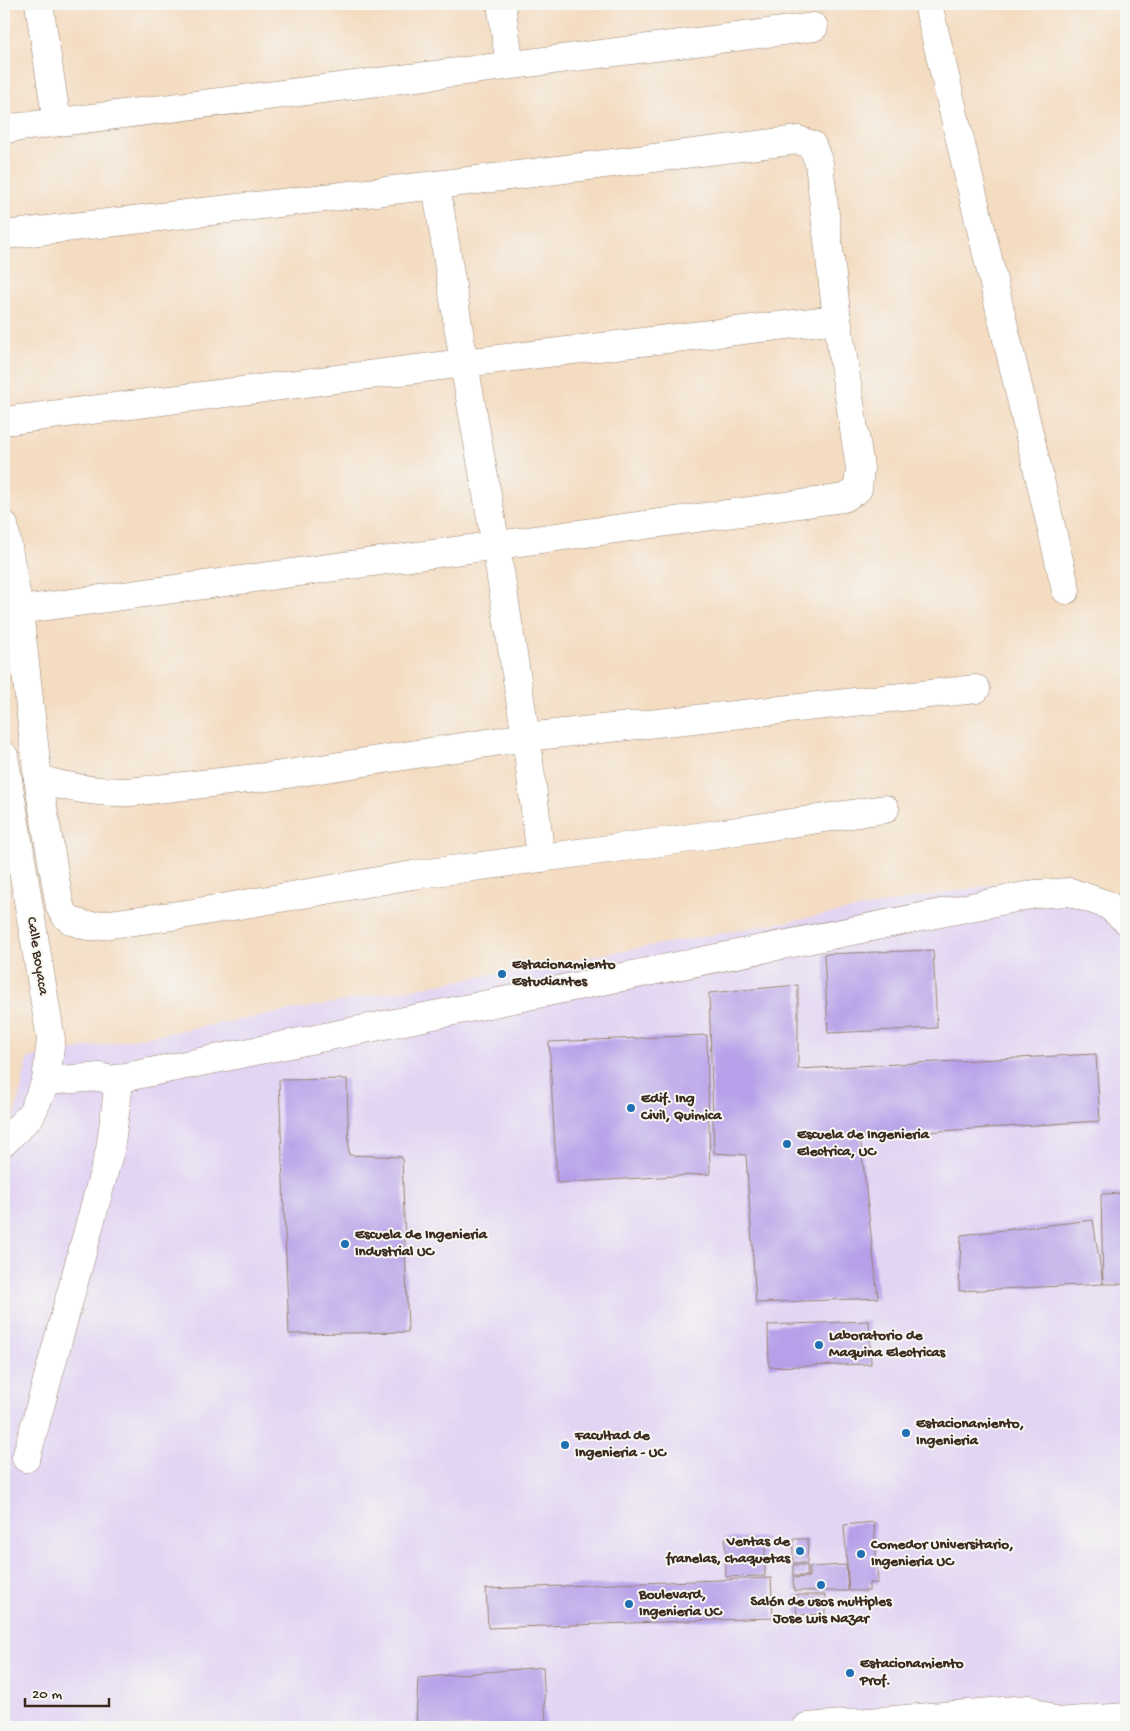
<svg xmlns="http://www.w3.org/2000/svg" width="1130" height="1731" viewBox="0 0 1130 1731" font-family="'Gochi Hand',sans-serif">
<rect width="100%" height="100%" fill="#f6f6f2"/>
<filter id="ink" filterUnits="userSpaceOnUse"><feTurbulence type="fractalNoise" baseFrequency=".02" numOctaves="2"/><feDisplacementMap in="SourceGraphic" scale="10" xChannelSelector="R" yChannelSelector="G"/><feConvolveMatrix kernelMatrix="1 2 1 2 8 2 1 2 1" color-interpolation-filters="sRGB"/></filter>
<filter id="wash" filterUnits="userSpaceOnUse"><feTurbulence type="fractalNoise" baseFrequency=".0096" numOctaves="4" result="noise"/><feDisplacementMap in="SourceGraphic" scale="20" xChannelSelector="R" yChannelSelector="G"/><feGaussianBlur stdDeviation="1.12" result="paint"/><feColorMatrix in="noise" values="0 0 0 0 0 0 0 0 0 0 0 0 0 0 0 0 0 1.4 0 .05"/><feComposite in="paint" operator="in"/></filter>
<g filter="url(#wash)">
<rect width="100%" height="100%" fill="#f4dcc1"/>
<!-- built -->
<polygon fill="#e2d4f3" points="1062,872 1126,939 1126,1726 1089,1727 4,1727 4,1163 28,1058"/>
<g id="blocks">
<!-- building -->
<g fill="#b7a0e9">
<polygon points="933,950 937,1028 828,1033 824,954"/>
<polygon points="798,985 798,1069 1096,1054 1100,1121 860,1136 878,1298 756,1303 746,1155 714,1153 709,993"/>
<polygon points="707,1035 710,1174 557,1183 549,1042"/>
<polygon points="347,1079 349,1155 402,1157 408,1332 289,1334 279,1080"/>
<polygon points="1126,1193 1126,1284 1103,1284 1101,1194"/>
<polygon points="1093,1220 1103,1284 959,1291 961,1235"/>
<polygon points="869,1321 871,1364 769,1367 768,1325"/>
<polygon points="874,1522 878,1583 869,1583 869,1591 849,1591 844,1525"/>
<polygon points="765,1537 765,1576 726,1577 725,1538"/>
<polygon points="793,1539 808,1539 807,1563 793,1563"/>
<rect x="793" y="1565" width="14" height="11"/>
<polygon points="846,1565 848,1591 794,1591 793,1578 809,1577 809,1567"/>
<polygon points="771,1578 773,1618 488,1628 486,1589"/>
<polygon points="795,1595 825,1595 825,1614 797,1615"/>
<polygon points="543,1667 546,1727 416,1727 418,1678"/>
</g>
</g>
</g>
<g filter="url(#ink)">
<use href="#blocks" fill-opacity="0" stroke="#988370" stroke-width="1"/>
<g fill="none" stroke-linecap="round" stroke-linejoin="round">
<!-- street casing -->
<g stroke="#988370" stroke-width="29">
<g id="street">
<polyline points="39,4 57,122"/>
<polyline points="501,4 510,65"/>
<polyline points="928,4 1066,590"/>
<polyline points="4,129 814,27"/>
<polyline points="436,185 464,363 496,546 526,737 541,858"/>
<polyline points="4,235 436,185 798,140 812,145 819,163 837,319 860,468 858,489 844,498 19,610"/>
<polyline points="4,421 464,363 837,319"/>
<polyline points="4,525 19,610 38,779 60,907 65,915 72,921 87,926 95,926 187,914 413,875 677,840 885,809"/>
<polyline points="4,756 51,1039 46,1081 31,1115 4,1142"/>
<path d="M38,779C69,788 98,793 130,792L275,776L526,737L976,689"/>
<polyline points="111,1080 1035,894 1070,892 1108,905 1126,920"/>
<polyline points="26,1458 110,1150 118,1091 111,1080 100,1077 46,1081"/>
<polyline points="807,1727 1029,1709 1056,1722 1126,1717"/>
</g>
</g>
<!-- street -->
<use href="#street" stroke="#fff" stroke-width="28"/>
</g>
</g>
<!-- markers -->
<g fill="#1f6fb2" stroke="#f6f6f2" stroke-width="2">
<circle cx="502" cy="974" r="5"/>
<circle cx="631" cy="1108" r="5"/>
<circle cx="787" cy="1144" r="5"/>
<circle cx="345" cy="1244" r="5"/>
<circle cx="819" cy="1345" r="5"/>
<circle cx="906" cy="1433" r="5"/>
<circle cx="565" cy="1445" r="5"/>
<circle cx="800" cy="1551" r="5"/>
<circle cx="861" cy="1554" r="5"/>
<circle cx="821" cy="1585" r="5"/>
<circle cx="629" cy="1604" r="5"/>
<circle cx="850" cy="1673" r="5"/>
</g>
<g text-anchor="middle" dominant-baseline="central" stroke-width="4" stroke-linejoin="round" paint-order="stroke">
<!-- street labels -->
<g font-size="15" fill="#3b2a1e" stroke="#f6f6f2">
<text transform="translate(37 956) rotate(81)">Calle Boyaca</text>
</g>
<!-- poi labels -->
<g font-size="15" font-weight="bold" fill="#3b2a1e" stroke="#f6f6f2" text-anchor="start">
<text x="512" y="965">Estacionamiento<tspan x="512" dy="17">Estudiantes</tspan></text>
<text x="641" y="1099">Edif. Ing<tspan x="641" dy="17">Civil, Quimica</tspan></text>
<text x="797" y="1135">Escuela de Ingenieria<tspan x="797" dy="17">Electrica, UC</tspan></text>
<text x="355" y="1235">Escuela de Ingenieria<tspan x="355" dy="17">Industrial UC</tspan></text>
<text x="829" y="1336">Laboratorio de<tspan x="829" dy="17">Maquina Electricas</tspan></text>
<text x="916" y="1424">Estacionamiento,<tspan x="916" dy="17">Ingenieria</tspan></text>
<text x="575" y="1436">Facultad de<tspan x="575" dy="17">Ingenieria - UC</tspan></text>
<text x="790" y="1542" text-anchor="end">Ventas de<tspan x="790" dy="17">franelas, chaquetas</tspan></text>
<text x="871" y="1545">Comedor Universitario,<tspan x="871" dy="17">Ingenieria UC</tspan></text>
<text x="639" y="1595">Boulevard,<tspan x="639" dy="17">Ingenieria UC</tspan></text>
<text x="821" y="1602" text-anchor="middle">Salón de usos multiples<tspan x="821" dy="17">Jose Luis Nazar</tspan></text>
<text x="860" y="1664">Estacionamiento<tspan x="860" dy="17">Prof.</tspan></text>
</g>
</g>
<!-- margin -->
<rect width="1130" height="1731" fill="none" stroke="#f6f6f2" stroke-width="20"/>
<!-- scale -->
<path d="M25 1698v8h84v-8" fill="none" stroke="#3b2a1e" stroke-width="2.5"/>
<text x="32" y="1698" font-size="15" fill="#3b2a1e" stroke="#f6f6f2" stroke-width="4" paint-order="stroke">20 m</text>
</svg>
